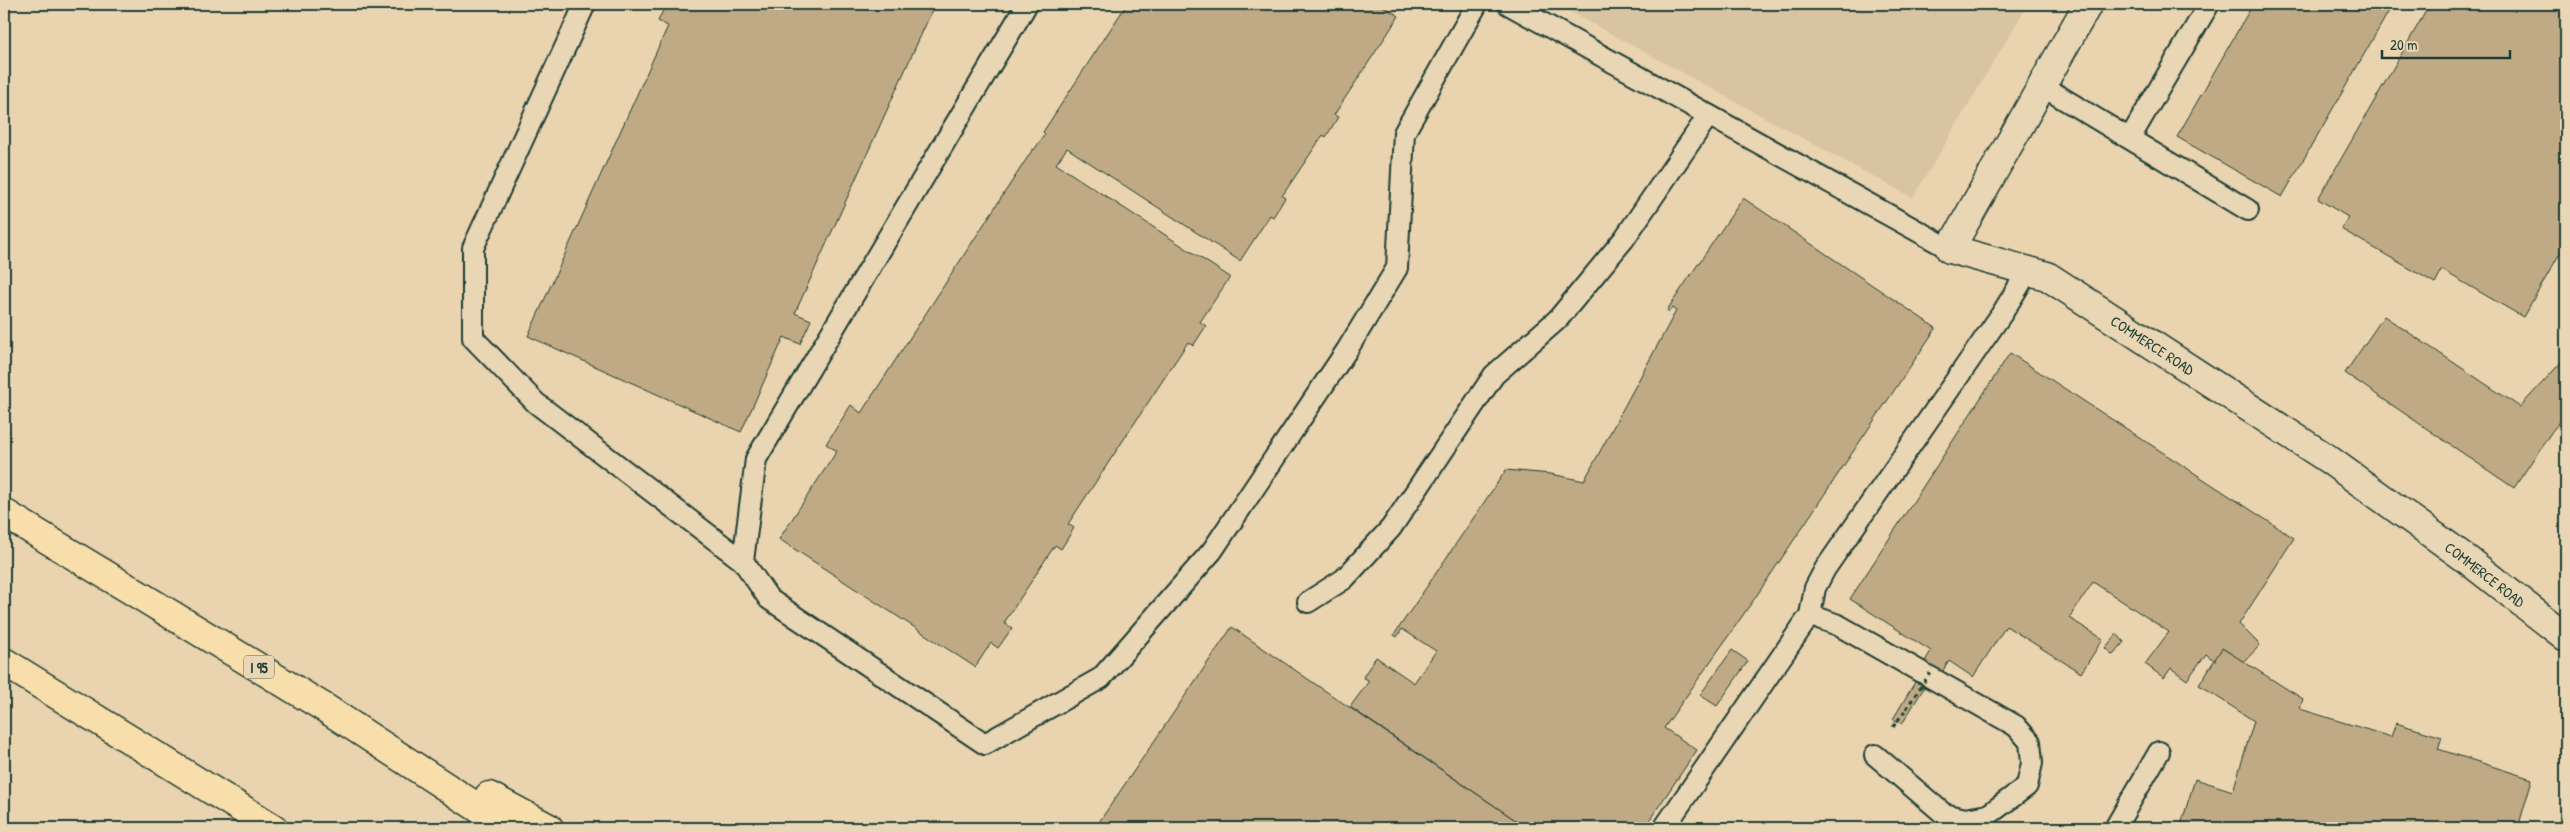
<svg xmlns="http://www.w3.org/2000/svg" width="2570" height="832" viewBox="0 0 2570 832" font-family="'Patrick Hand',sans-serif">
<rect width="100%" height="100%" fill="#ead3af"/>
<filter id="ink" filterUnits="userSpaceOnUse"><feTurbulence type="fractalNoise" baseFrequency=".02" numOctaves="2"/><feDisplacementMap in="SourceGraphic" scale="10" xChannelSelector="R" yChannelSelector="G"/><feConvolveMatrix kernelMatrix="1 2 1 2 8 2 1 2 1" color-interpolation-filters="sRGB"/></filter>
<g filter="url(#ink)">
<!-- built -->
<polygon fill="#d9c4a1" points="1556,4 2028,4 1913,198"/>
<!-- building -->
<g fill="#c0aa86" stroke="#1f3d34">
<polygon points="666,4 676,7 678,4 935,4 795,313 811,320 800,344 784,337 741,432 528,336 668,26 658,21"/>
<polygon points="1127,4 1379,4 1399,16 1334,115 1338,117 1326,137 1323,135 1282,196 1285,198 1273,217 1270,215 1240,261 1067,148 1056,164 1230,277 1200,322 1206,326 1193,346 1188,342 1068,524 1074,528 1061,549 1055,545 1004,623 1012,628 998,648 991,643 975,667 779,539 837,451 826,444 851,405 861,413 1033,149 1034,150 1045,134 1043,132"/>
<polygon points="2253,4 2393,4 2282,197 2177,137"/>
<polygon points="2430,4 2566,4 2566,243 2523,317 2442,270 2435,283 2341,229 2348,217 2318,199"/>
<polygon points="1743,198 1936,328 1757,595 1664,728 1697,750 1644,828 1527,828 1350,707 1369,681 1363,677 1376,657 1414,683 1436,651 1402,629 1397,637 1394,635 1506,470 1551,474 1584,481 1676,311 1672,308 1669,312 1667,310"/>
<polygon points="2384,316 2520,407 2566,357 2566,415 2552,431 2514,488 2345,373"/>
<polygon points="2010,353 2294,538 2239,624 2260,645 2244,662 2222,648 2215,661 2206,654 2187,680 2171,668 2164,678 2145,664 2169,632 2093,582 2069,618 2103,639 2081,673 2006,626 1973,677 1949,661 1942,672 1936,668 1902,724 1893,719 1927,662 1925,661 1931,651 1850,599"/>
<polygon points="1232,627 1362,716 1527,828 1095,828"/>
<polygon points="2117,634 2124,642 2113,655 2105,648"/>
<polygon points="2222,648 2303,699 2300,709 2391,737 2396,723 2442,737 2438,749 2532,779 2518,828 2180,828 2195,779 2233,791 2254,721 2199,685"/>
<polygon points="1732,650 1748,661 1717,706 1700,695"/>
</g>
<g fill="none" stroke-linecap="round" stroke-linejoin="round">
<!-- lane casing -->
<g stroke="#1f3d34" stroke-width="24">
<g id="lane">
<polyline points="585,4 473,248 473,338 536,403 743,561"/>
<polyline points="1027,4 756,459 743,561 769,599 985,744 1101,678 1212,551 1347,350 1397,268 1404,133 1477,4"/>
<polyline points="1508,4 1950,249"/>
<polyline points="2042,86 2248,210"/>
<polyline points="2130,138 2209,4"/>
<polyline points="1308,602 1344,579 1391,528 1494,375 1558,319 1624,239 1708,116"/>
<polyline points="1810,615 1838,625 1921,672"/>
<polyline points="1875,755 1944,814 1965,819 1988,815 2027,786 2032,763 2030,742 2016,726 1930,677"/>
<polyline points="1664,828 1810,615 1815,588 1825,569 2003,312 2028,271"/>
<polyline points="2115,828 2159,752"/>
</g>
</g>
<!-- street casing -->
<g stroke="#1f3d34" stroke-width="31">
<g id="street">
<path id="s1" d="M2088,4L1950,249L2047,276L2328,459L2465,558L2566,637"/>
</g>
</g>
<!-- highway casing -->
<g stroke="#1f3d34" stroke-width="31">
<g id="highway">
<polyline points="4,513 325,708 509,828"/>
<polyline points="4,662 273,828"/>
<polyline points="489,796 549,828"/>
</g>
</g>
<!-- path -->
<polyline stroke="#1f3d34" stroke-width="3" stroke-dasharray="4 4" stroke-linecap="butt" points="1893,727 1906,709"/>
<!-- lane -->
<use href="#lane" stroke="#e9d6b4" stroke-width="20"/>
<!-- street -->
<use href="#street" stroke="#e9d6b4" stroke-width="28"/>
<!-- highway -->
<use href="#highway" stroke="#f8deab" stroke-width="28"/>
<!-- path-bridge -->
<polyline stroke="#1f3d34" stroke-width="3" stroke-dasharray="4 4" stroke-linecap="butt" points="1906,709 1930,673"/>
</g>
</g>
<g text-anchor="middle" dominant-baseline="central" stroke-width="4" stroke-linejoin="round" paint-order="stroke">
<!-- shield labels -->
<rect fill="#e9d6b4" stroke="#5c6b5a" stroke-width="1" x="244" y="655.5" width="30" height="23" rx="4"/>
<g font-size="14" font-weight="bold" fill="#1f3d34">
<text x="259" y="667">I 95</text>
</g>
<!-- street labels -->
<g font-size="15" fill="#1f3d34" stroke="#e9d6b4">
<text stroke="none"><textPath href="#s1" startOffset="508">COMMERCE ROAD</textPath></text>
<text stroke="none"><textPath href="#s1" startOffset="912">COMMERCE ROAD</textPath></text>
</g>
</g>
<!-- margin -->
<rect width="2570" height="832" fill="none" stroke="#e9d6b4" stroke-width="20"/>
<rect x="10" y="10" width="2550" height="812" fill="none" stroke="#1f3d34" stroke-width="2" filter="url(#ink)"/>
<!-- scale -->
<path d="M2382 50v8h128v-8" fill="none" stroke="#1f3d34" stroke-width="2.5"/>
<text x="2390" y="50" font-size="15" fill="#1f3d34" stroke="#e9d6b4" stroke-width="4" paint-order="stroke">20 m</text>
</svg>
